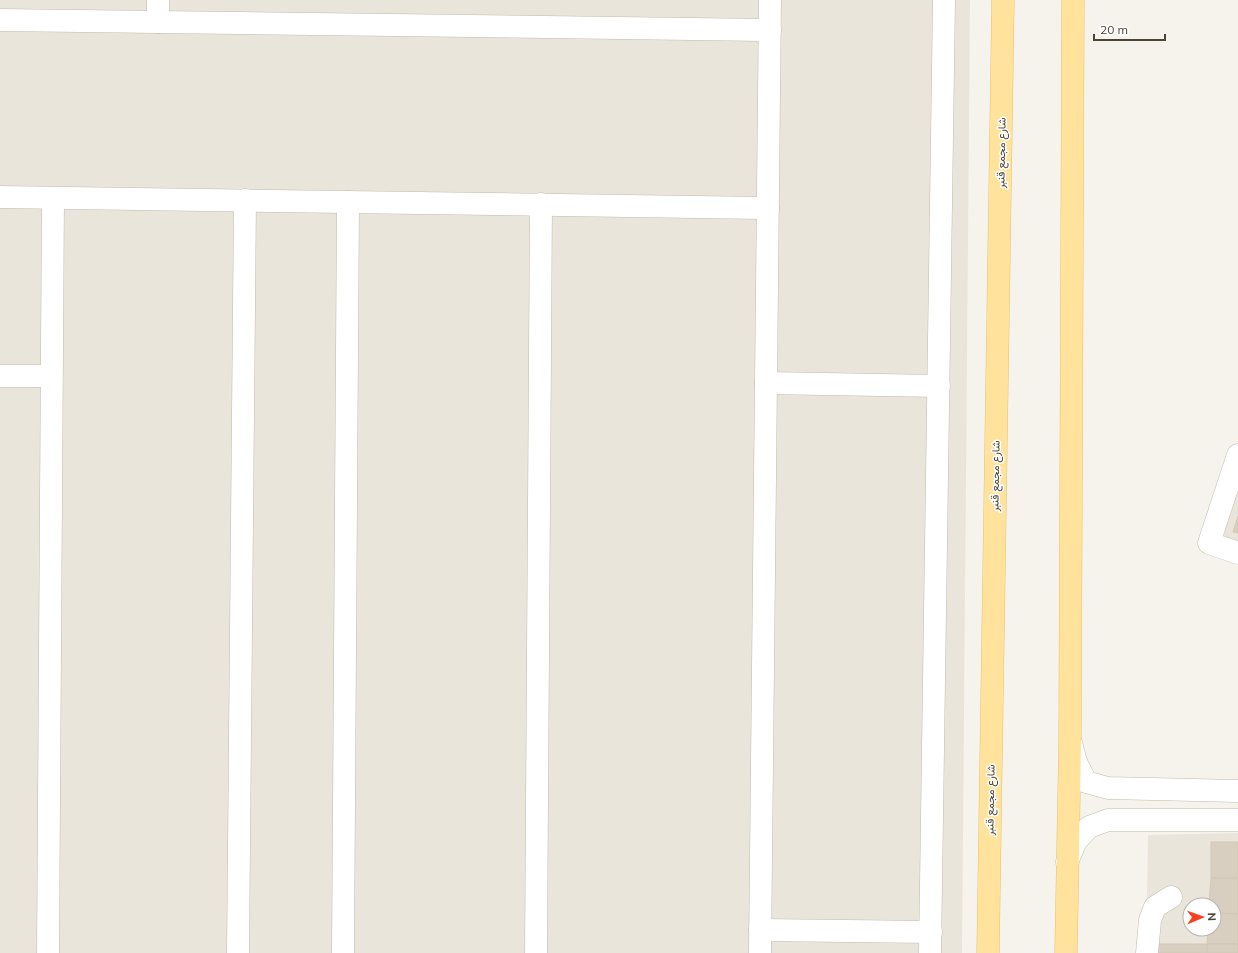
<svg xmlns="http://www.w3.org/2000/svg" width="1238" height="953" viewBox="0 0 1238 953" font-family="Mulish,Vazirmatn,sans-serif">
<rect width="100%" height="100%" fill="#f6f3ec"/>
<!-- residential -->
<g fill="#eae5da" fill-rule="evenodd">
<polygon points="0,0 970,0 962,953 0,953"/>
<polygon points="1238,468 1238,546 1217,540"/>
<path d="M1238,833V953H1146L1148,835ZM1190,905H1214V929H1190Z"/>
</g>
<!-- building -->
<g fill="#d8cfc1" stroke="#d3c7b4">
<polygon points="1238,516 1238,533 1233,532"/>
<rect x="1211" y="842" width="27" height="36"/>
<polygon points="1211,878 1238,878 1238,914 1214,913 1214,905 1209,905"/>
<polygon points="1214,913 1238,914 1238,944 1207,944 1208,929 1214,929"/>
<rect x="1150" y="944" width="57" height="9"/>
<rect x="1207" y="944" width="31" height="9"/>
</g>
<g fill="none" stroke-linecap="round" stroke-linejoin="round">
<!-- minor casing -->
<g stroke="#c2bbae" stroke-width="23">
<g id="minor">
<polyline points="0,20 770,30"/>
<polyline points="158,22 158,0"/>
<polyline points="0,197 768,208"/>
<polyline points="0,376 51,376"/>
<polyline points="766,383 939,386"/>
<polyline points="1238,455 1209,543 1238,553"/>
<polyline points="1071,743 1076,762 1086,782 1108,788 1238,791"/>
<polyline points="1067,862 1076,841 1089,827 1108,820 1238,820"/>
<polyline points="760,930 931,932"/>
<polyline points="48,953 53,198"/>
<polyline points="238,953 245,200"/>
<polyline points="343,953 348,202"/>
<polyline points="536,953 541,204"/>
<polyline points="760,953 770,0"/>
<polyline points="930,953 944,0"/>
<polyline points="1147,953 1150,920 1155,907 1171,897"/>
</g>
</g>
<!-- major casing -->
<g stroke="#e6c16a" stroke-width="23">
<g id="major">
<polyline points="988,953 1003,0"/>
<polyline points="1066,953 1070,741 1073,0"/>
</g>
</g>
<!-- minor -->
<use href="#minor" stroke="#fff" stroke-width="22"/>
<!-- major -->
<use href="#major" stroke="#ffe39c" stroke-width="22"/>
</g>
<g text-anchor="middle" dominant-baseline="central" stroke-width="3" stroke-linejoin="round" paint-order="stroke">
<!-- street labels -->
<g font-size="11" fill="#4b4439" stroke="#fff">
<text transform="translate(1001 153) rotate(-89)">شارع مجمع قنبر</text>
<text transform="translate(995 476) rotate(-89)">شارع مجمع قنبر</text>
<text transform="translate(990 800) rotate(-89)">شارع مجمع قنبر</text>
</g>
</g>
<!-- north arrow -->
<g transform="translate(1202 917) rotate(88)"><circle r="19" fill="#ffffff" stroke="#b7b4b0"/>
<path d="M0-3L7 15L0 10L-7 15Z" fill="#fc3f1d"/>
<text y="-6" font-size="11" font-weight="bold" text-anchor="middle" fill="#4b4439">N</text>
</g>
<!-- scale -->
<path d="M1094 34v6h71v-6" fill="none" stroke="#4b4439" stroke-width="2"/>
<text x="1100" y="34" font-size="12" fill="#4b4439" stroke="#ffffff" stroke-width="3" paint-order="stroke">20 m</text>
</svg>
